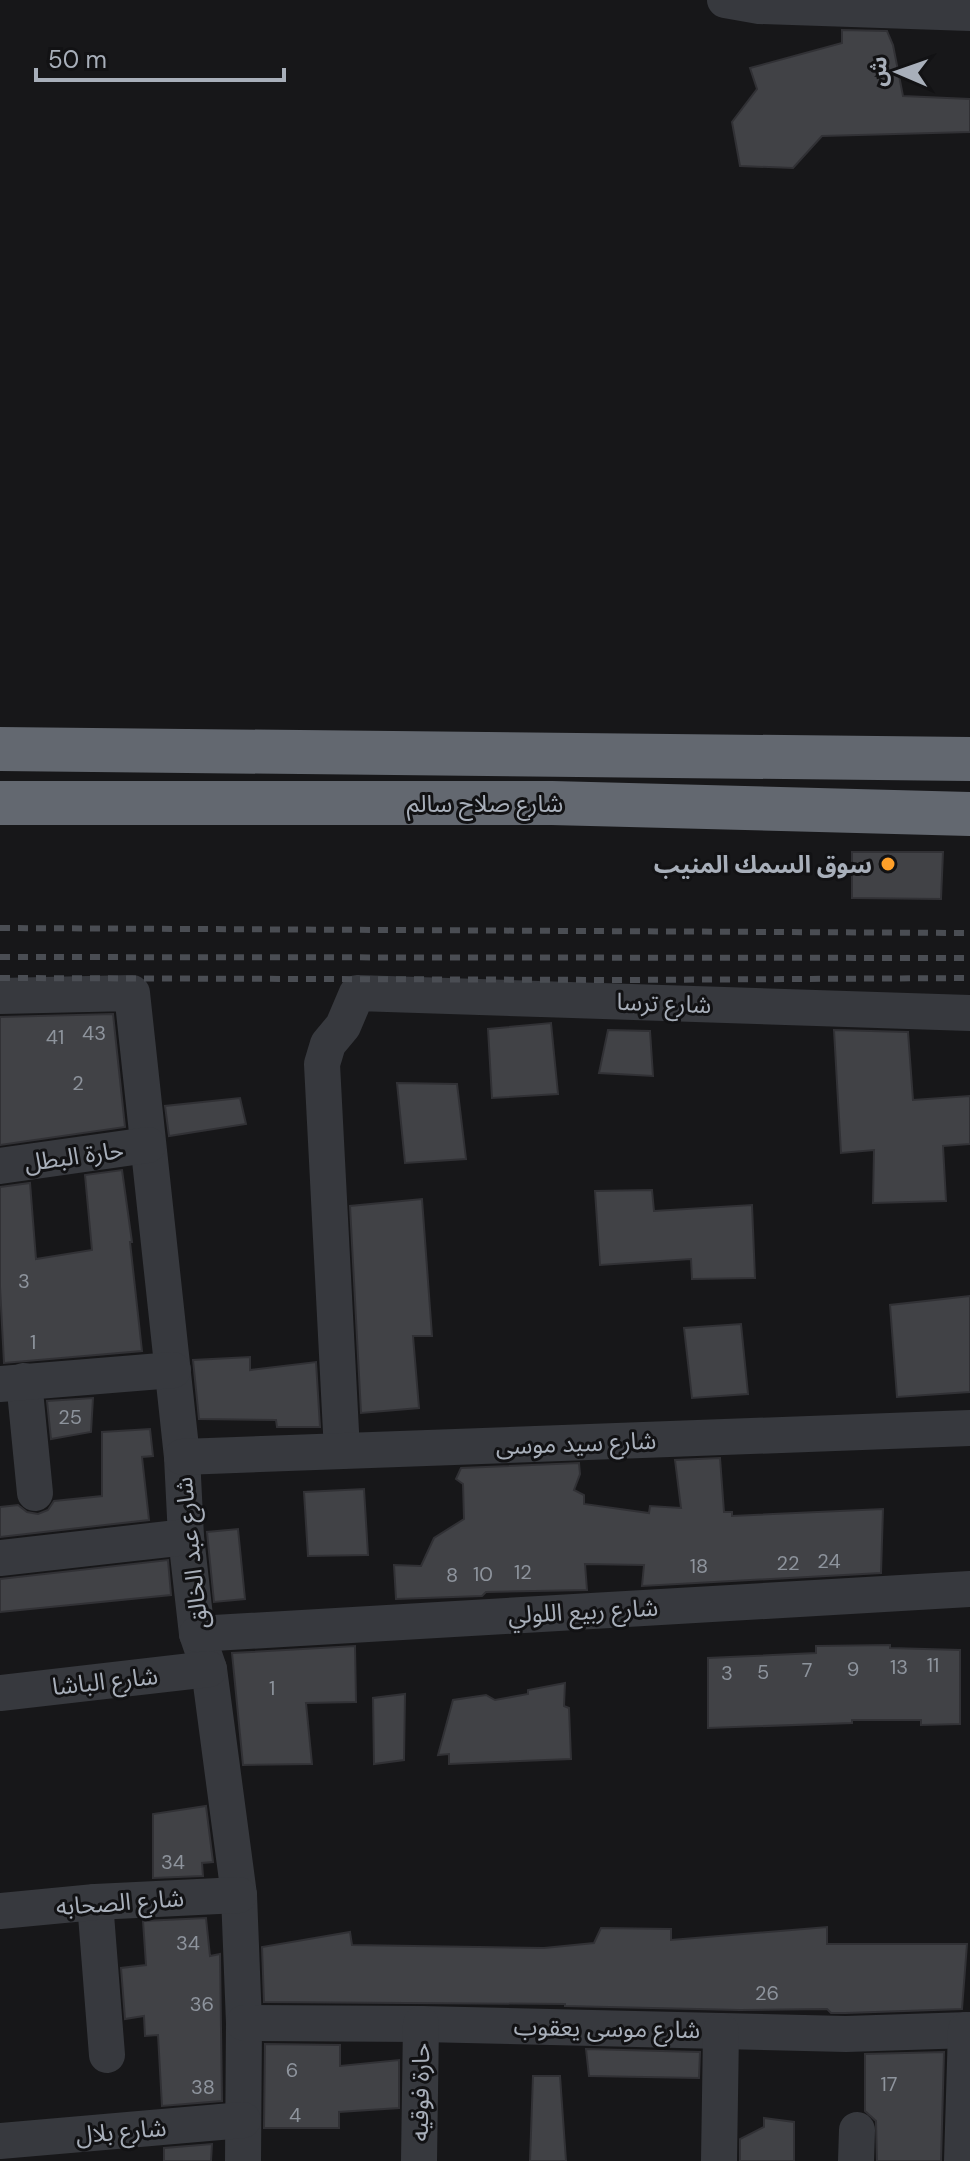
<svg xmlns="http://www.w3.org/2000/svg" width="970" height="2161" viewBox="0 0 970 2161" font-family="'DM Sans','Noto Sans Arabic',sans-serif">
<rect width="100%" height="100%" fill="#171719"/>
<!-- building -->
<g fill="#414246" stroke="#313135" stroke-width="2">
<polygon points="842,30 887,31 893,45 903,96 970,99 970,132 822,136 793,168 740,166 732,122 757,89 750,68 842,43"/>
<polygon points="852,852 943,852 941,899 852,898"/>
<polygon points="113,1014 125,1127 0,1145 0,1017"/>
<polygon points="551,1023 558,1094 492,1098 488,1029"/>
<polygon points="608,1030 650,1031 653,1076 599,1073"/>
<polygon points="834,1030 908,1032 913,1100 970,1096 970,1144 943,1146 946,1201 873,1203 874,1150 841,1153"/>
<polygon points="397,1083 457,1084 466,1159 405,1163"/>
<polygon points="240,1098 246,1124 169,1136 165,1106"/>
<polygon points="122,1170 132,1242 130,1242 142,1351 4,1363 0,1287 0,1187 30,1183 36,1259 92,1250 85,1175"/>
<polygon points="652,1190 654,1211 752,1205 755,1278 692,1279 691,1259 600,1265 595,1191"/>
<polygon points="422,1199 432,1336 413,1336 419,1408 361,1413 350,1206"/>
<polygon points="970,1296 970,1392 897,1397 890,1305"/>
<polygon points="741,1324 748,1394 692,1398 684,1328"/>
<polygon points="250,1357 250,1370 316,1362 320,1427 277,1427 276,1420 199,1419 193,1360"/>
<polygon points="93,1398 91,1432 51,1439 47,1401"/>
<polygon points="150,1429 153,1456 142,1457 149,1520 0,1537 0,1507 18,1505 27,1512 38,1514 48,1510 54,1501 102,1496 102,1432"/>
<polygon points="720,1458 724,1512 732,1512 732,1516 883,1509 881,1573 642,1586 644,1565 585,1564 587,1590 486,1592 482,1596 396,1599 394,1565 421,1566 434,1538 464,1519 463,1484 456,1479 461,1468 579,1463 580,1474 574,1490 584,1495 584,1504 649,1513 650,1506 681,1508 675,1460"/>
<polygon points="364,1489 368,1555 308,1556 304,1492"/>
<polygon points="238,1529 245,1599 214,1602 207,1532"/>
<polygon points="168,1560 171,1595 0,1612 0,1579"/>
<polygon points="890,1645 890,1648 960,1650 960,1724 921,1725 921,1720 852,1720 852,1723 708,1728 708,1658 816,1653 816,1646"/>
<polygon points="355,1646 356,1702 306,1703 312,1764 243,1765 232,1653"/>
<polygon points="565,1683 564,1706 569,1708 571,1759 449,1764 449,1754 438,1755 453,1700 486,1695 495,1700 528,1694 528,1690"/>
<polygon points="405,1694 404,1760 374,1764 373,1698"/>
<polygon points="206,1806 213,1862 202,1863 203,1876 153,1878 153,1814"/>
<polygon points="206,1918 210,1956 220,1954 222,2101 162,2106 158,2035 145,2036 144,2016 125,2019 121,1968 146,1965 143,1921"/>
<polygon points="827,1927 827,1944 967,1944 962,2009 846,2013 831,2013 827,2009 740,2010 565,2006 565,2004 264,2002 262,1947 350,1932 352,1945 544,1948 594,1943 601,1928 671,1929 671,1940"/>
<polygon points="265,2044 340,2045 340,2066 399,2060 399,2108 339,2112 339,2128 264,2128"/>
<polygon points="586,2049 700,2052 699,2078 589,2076"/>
<polygon points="944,2052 941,2161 877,2161 876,2121 865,2111 865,2054"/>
<polygon points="533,2076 560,2076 566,2161 530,2161"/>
<polygon points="764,2118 794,2122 794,2161 740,2161 740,2139 764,2127"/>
<polygon points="212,2144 211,2161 164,2161 164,2148"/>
</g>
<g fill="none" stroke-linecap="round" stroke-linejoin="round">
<!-- street -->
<g stroke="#37393e" stroke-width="36">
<polyline points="725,0 759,6 970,13"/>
<polyline points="0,996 132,993 182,1457 186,1537 197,1634 209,1669 239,1895 244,2023 243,2161"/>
<polyline points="0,1166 148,1145"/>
<polyline points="24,1381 35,1493"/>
<polyline points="0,1384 173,1370"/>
<polyline points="342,1451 322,1064 328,1044 343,1026 357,993 970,1013"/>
<polyline points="182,1457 970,1428"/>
<polyline points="0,1558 186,1537"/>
<polyline points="197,1634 970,1589"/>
<polyline points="0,1693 209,1669"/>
<polyline points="95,1902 107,2055"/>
<polyline points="0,1911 95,1902 239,1895"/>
<polyline points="244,2023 421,2024 846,2034 970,2030"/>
<polyline points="0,2141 243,2120"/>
<polyline points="419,2161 421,2024"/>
<polyline points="719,2161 721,2031"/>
<polyline points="856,2161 857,2130"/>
<polyline points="962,2161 966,2030"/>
</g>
<!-- highway -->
<g stroke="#636870" stroke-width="44">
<polyline points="0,749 970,759"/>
<polyline points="0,803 552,803 970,814"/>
</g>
<!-- rail -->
<g stroke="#4a4d53" stroke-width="6" stroke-dasharray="10 8" stroke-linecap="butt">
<polyline points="0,928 970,933"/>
<polyline points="0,957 970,958"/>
<polyline points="0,978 624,980 970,978"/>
</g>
</g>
<!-- markers -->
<circle fill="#ffa029" stroke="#121214" stroke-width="3" cx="888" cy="864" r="8"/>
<g text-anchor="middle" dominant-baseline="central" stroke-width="6" stroke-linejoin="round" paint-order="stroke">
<!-- number labels -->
<g font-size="20" fill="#8e949d">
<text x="94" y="1033">43</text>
<text x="55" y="1037">41</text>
<text x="78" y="1083">2</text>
<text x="24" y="1281">3</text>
<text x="33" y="1342">1</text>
<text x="70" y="1417">25</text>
<text x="829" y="1561">24</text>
<text x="788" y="1563">22</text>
<text x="699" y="1566">18</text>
<text x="523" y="1572">12</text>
<text x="483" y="1574">10</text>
<text x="452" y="1575">8</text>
<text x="933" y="1665">11</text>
<text x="899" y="1667">13</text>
<text x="853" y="1669">9</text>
<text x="807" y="1670">7</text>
<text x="763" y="1672">5</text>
<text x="727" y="1673">3</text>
<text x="272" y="1688">1</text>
<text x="173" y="1862">34</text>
<text x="188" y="1943">34</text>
<text x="767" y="1993">26</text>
<text x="202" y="2004">36</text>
<text x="292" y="2070">6</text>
<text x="889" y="2084">17</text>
<text x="203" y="2087">38</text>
<text x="295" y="2115">4</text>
</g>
<!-- street labels -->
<g font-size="24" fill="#a8afba" stroke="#121214">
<text x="485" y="803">شارع صلاح سالم</text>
<text transform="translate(664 1003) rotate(2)">شارع ترسا</text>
<text transform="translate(74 1156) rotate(-8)">حارة البطل</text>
<text transform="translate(576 1443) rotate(-2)">شارع سيد موسى</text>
<text transform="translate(191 1553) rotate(-96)">شارع عبد الخالق</text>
<text transform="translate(583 1611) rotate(-3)">شارع ربيع اللولي</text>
<text transform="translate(105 1681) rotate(-6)">شارع الباشا</text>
<text transform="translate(120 1902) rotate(-4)">شارع الصحابه</text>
<text transform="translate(607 2028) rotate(1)">شارع موسى يعقوب</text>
<text transform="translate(420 2092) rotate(-89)">حارة فوقيه</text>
<text transform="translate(121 2131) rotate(-5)">شارع بلال</text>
</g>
<!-- poi labels -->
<g font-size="24" font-weight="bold" fill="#a8afba" stroke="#121214" text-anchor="end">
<text x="872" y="864">سوق السمك المنيب</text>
</g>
</g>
<!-- north arrow -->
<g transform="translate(898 72) rotate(272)" stroke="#121214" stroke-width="6" paint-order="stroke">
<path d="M0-6L14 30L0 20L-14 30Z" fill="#a8afba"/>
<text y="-12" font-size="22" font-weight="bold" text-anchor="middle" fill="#a8afba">ش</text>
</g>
<!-- scale -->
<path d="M36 68v12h248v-12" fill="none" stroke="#a8afba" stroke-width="4"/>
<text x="48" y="68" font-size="24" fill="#a8afba" stroke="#121214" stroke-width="6" paint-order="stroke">50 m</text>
</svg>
